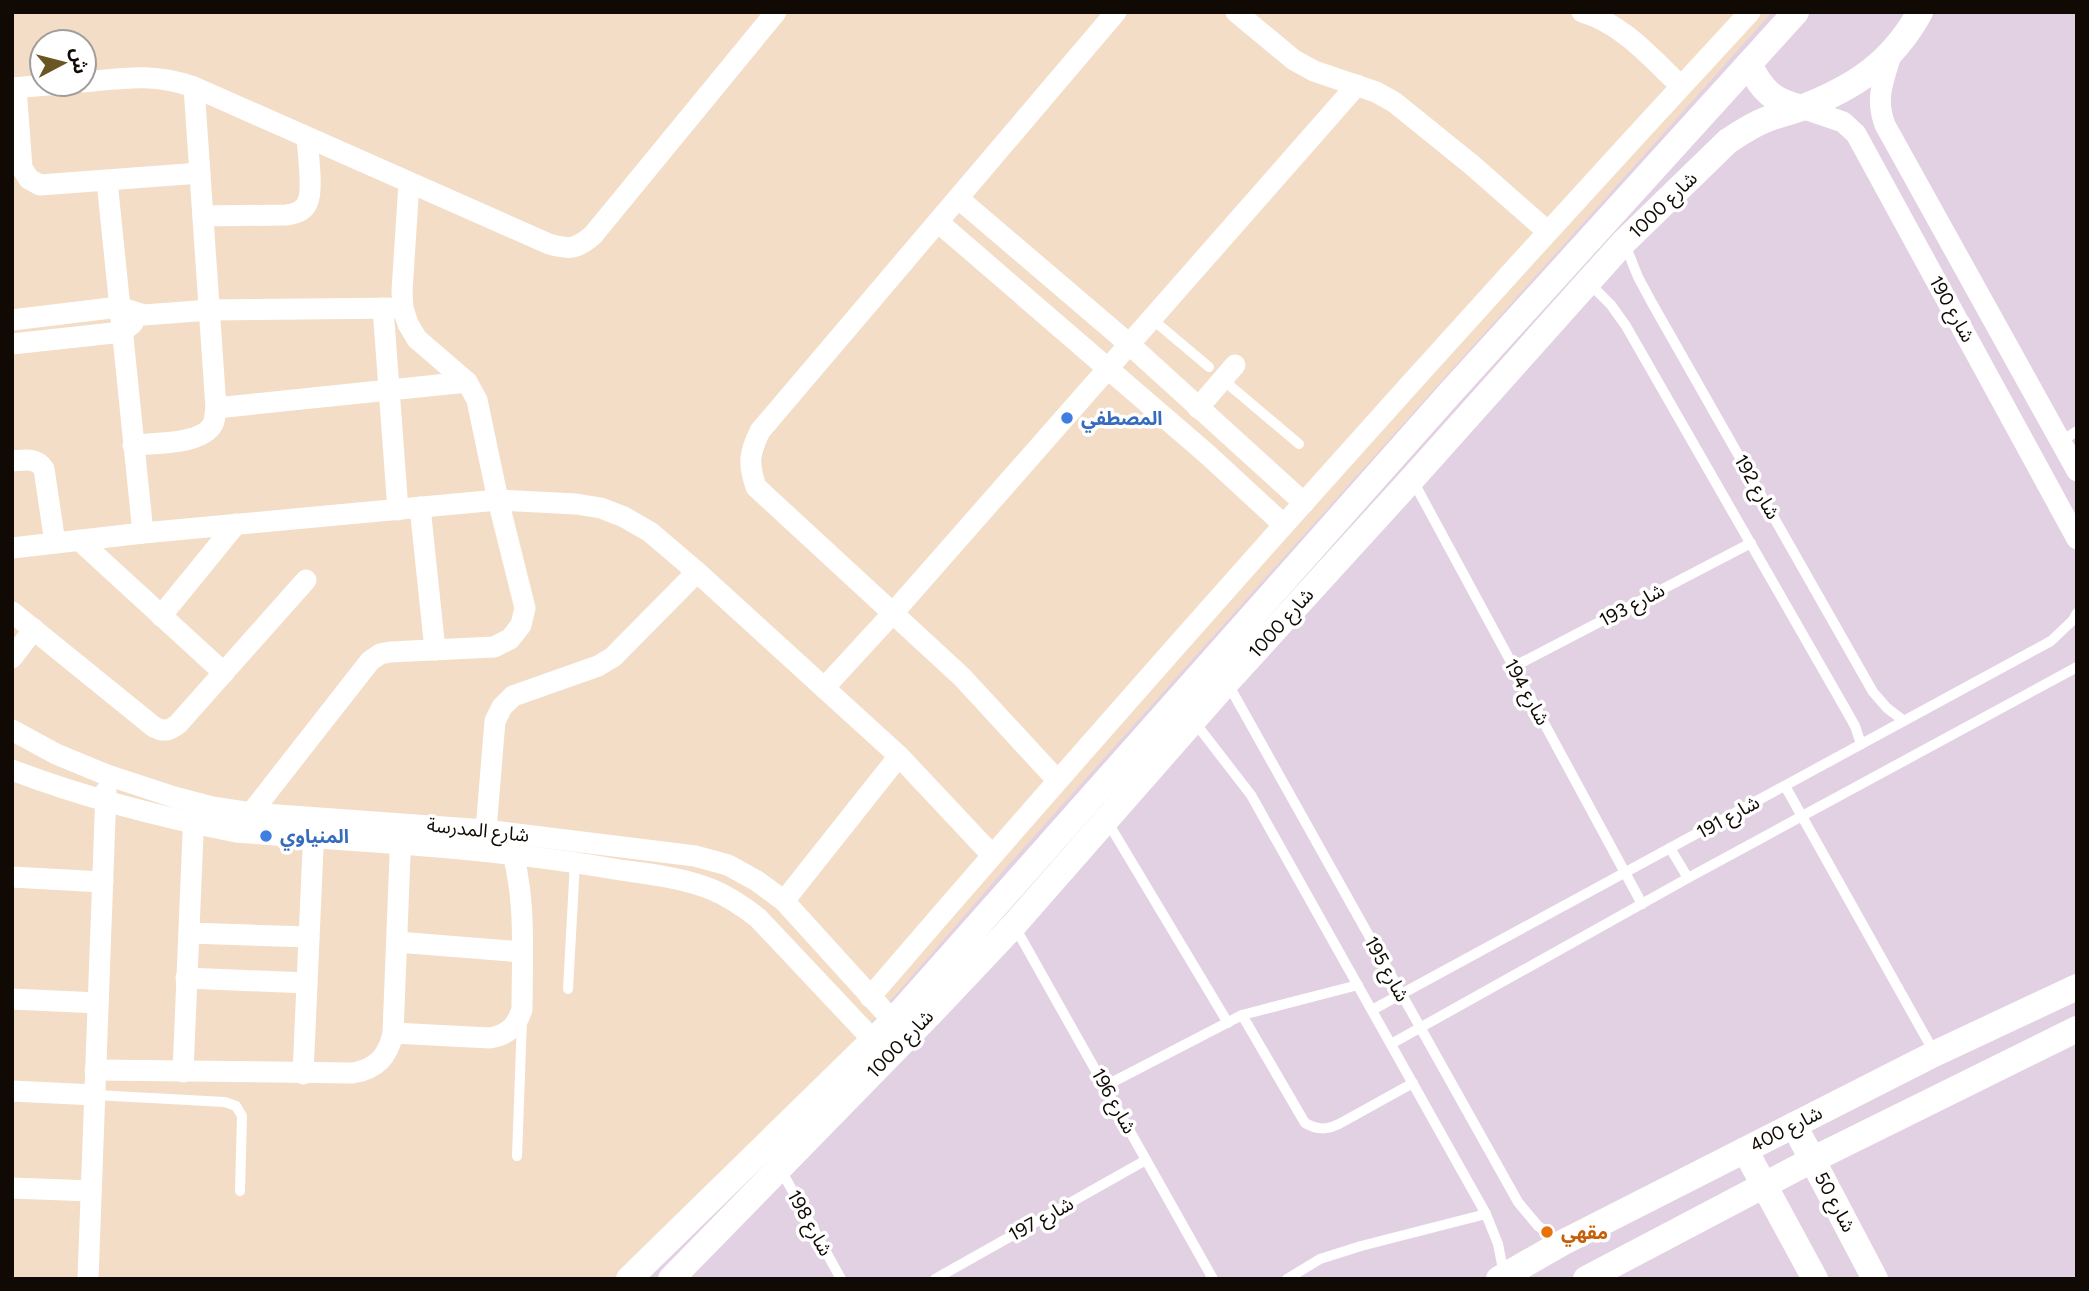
<svg xmlns="http://www.w3.org/2000/svg" width="2089" height="1291" viewBox="0 0 2089 1291" font-family="Figtree,'Noto Sans Arabic',sans-serif">
<rect width="100%" height="100%" fill="#f3ddc7"/>
<!-- industrial -->
<polygon fill="#e2d1e3" points="1772,12 2077,12 2077,1279 642,1279 906,983 1004,870"/>
<g fill="none" stroke-linecap="round" stroke-linejoin="round">
<!-- service -->
<g stroke="#fff" stroke-width="10">
<polyline points="1624,242 1638,277 1652,303 1873,692 1887,708 1904,721"/>
<polyline points="1588,282 1611,305 1626,326 1846,710 1855,726 1861,744"/>
<polyline points="1152,319 1209,367"/>
<polyline points="1222,379 1299,444"/>
<polyline points="2060,442 2077,431"/>
<polyline points="1412,479 1642,904"/>
<polyline points="1513,667 1751,543"/>
<polyline points="1228,684 1518,1202 1538,1226 1560,1241"/>
<polyline points="1193,720 1251,795 1486,1214 1498,1244 1504,1274"/>
<polyline points="1785,786 1934,1052"/>
<polyline points="1107,821 1228,1023"/>
<polyline points="1670,848 1688,878"/>
<polyline points="1015,927 1213,1279"/>
<polyline points="568,989 575,862"/>
<polyline points="1372,1010 2051,641 2073,620 2077,613"/>
<path d="M1242,1015L1305,1123C1318,1130 1326,1130 1339,1124L1413,1083"/>
<polyline points="1391,1044 1688,878 2077,667"/>
<polyline points="1105,1086 1242,1015 1358,985"/>
<polyline points="95,1095 225,1102 236,1106 242,1116 240,1191"/>
<polyline points="517,1156 522,1019"/>
<polyline points="781,1170 841,1279"/>
<polyline points="935,1279 1146,1160"/>
<polyline points="1287,1279 1320,1259 1361,1246 1486,1214"/>
</g>
<!-- minor -->
<g stroke="#fff" stroke-width="21">
<polyline points="1236,12 1294,60 1314,71 1376,92 1394,102 1472,165 1547,231"/>
<path d="M1582,12C1623,24 1651,58 1681,86"/>
<path d="M1891,55C1883,82 1875,98 1885,125L2077,471"/>
<path d="M84,82C126,78 153,73 194,87L549,244C570,250 577,249 593,235L776,12"/>
<polyline points="12,88 60,84"/>
<polyline points="16,88 22,168 29,179 40,185 200,173"/>
<polyline points="1802,108 1843,122 1856,134 2077,539"/>
<polyline points="107,181 143,533"/>
<polyline points="958,198 1129,344 1304,503"/>
<path d="M203,216L286,215C295,214 305,211 308,201C313,189 308,152 307,138"/>
<polyline points="938,222 1207,454 1284,525"/>
<polyline points="383,308 398,510"/>
<polyline points="12,320 119,307 144,315 210,310 403,308"/>
<polyline points="12,344 122,332 133,323"/>
<polyline points="216,408 467,382"/>
<polyline points="1198,408 1235,365"/>
<path d="M133,445C154,443 202,445 213,424C215,420 215,412 216,408L194,87"/>
<path d="M12,461C25,460 36,457 44,469L55,543"/>
<polyline points="420,507 435,650"/>
<polyline points="79,540 224,673"/>
<polyline points="12,548 143,533 498,500 576,504 601,508 624,517 650,532 697,572 899,756 992,855"/>
<path d="M12,612L154,727C164,732 169,731 178,724L306,580"/>
<polyline points="161,616 236,524"/>
<polyline points="12,658 34,629"/>
<polyline points="824,688 893,613 1357,85"/>
<polyline points="12,730 56,754 107,775 174,797 212,807 251,813 485,830 695,856 728,865 757,881 784,901 893,1021"/>
<path d="M12,770C85,798 160,817 236,832C362,842 489,847 614,869C646,874 682,877 713,890C730,897 744,907 758,918L874,1041"/>
<path d="M1057,780L962,677L756,487C748,463 749,454 760,431L1116,12"/>
<polyline points="244,822 370,661 380,654 390,652 494,647 510,639 521,625 525,608 498,500 477,400 467,382 417,339 408,324 403,308 402,291 409,183"/>
<polyline points="485,842 495,721 502,707 513,696 598,666 613,657 697,572"/>
<polyline points="12,877 103,882"/>
<polyline points="784,901 899,756"/>
<polyline points="189,933 309,937"/>
<polyline points="397,942 522,952"/>
<polyline points="186,978 307,983"/>
<path d="M870,997C1157,664 1451,335 1750,12"/>
<polyline points="12,999 98,1003"/>
<path d="M393,1033L490,1038C508,1035 517,1026 522,1009C522,954 527,894 509,841"/>
<path d="M95,1070L353,1073C376,1069 388,1057 393,1033L401,830"/>
<polyline points="183,1072 194,811"/>
<polyline points="303,1074 314,826"/>
<polyline points="12,1091 95,1095"/>
<polyline points="12,1188 91,1191"/>
<polyline points="88,1279 106,791"/>
</g>
<!-- tertiary -->
<g stroke="#fff" stroke-width="26">
<path d="M1749,64C1762,91 1773,101 1802,108"/>
<polyline points="1794,1125 1875,1279"/>
<polyline points="1745,1150 1815,1279"/>
<polyline points="629,1279 893,1021 1451,392 1796,12"/>
<path d="M671,1279L929,1015L1014,925L1227,682L1412,479L1588,282L1624,242L1728,141C1742,132 1755,123 1770,118C1781,114 1791,112 1801,108C1854,88 1892,63 1920,12"/>
<polyline points="1499,1279 1562,1243 1934,1054 2077,987"/>
<polyline points="1586,1279 1812,1160 2077,1029"/>
</g>
</g>
<!-- markers -->
<g fill="#3f7fe0" stroke="#fff" stroke-width="2.5">
<circle cx="1067" cy="418" r="7"/>
<circle cx="266" cy="836" r="7"/>
</g>
<circle fill="#e8710a" stroke="#fff" stroke-width="2.5" cx="1547" cy="1232" r="7"/>
<g text-anchor="middle" dominant-baseline="central" stroke-width="7" stroke-linejoin="round" paint-order="stroke">
<!-- street labels -->
<g font-size="19" fill="#110a04" stroke="#fff">
<text transform="translate(1663 205) rotate(-44)">شارع 1000</text>
<text transform="translate(1952 309) rotate(61)">شارع 190</text>
<text transform="translate(1757 487) rotate(60)">شارع 192</text>
<text transform="translate(1632 605) rotate(-28)">شارع 193</text>
<text transform="translate(1281 623) rotate(-48)">شارع 1000</text>
<text transform="translate(1527 692) rotate(61)">شارع 194</text>
<text transform="translate(1728 817) rotate(-29)">شارع 191</text>
<text transform="translate(478 830) rotate(6)">شارع المدرسة</text>
<text transform="translate(1387 969) rotate(61)">شارع 195</text>
<text transform="translate(900 1044) rotate(-46)">شارع 1000</text>
<text transform="translate(1114 1101) rotate(61)">شارع 196</text>
<text transform="translate(1786 1129) rotate(-27)">شارع 400</text>
<text transform="translate(1835 1202) rotate(62)">شارع 50</text>
<text transform="translate(1041 1219) rotate(-29)">شارع 197</text>
<text transform="translate(810 1223) rotate(61)">شارع 198</text>
</g>
<!-- shop labels -->
<g font-size="19" font-weight="bold" fill="#366cbe" stroke="#fff" text-anchor="start">
<text x="1081" y="418">المصطفي</text>
<text x="280" y="836">المنياوي</text>
</g>
<!-- food labels -->
<g font-size="19" font-weight="bold" fill="#c56008" stroke="#fff" text-anchor="start">
<text x="1561" y="1232">مقهي</text>
</g>
</g>
<!-- border -->
<rect width="2089" height="1291" fill="none" stroke="#110a04" stroke-width="28"/>
<!-- north arrow -->
<g transform="translate(63 63) rotate(83)"><circle r="33" fill="#ffffff" stroke="#a09d9b" stroke-width="2"/>
<path d="M0-5L12 26L0 18L-12 26Z" fill="#6a5624"/>
<text y="-10" font-size="19" font-weight="bold" text-anchor="middle" fill="#110a04">ش</text>
</g>
</svg>
